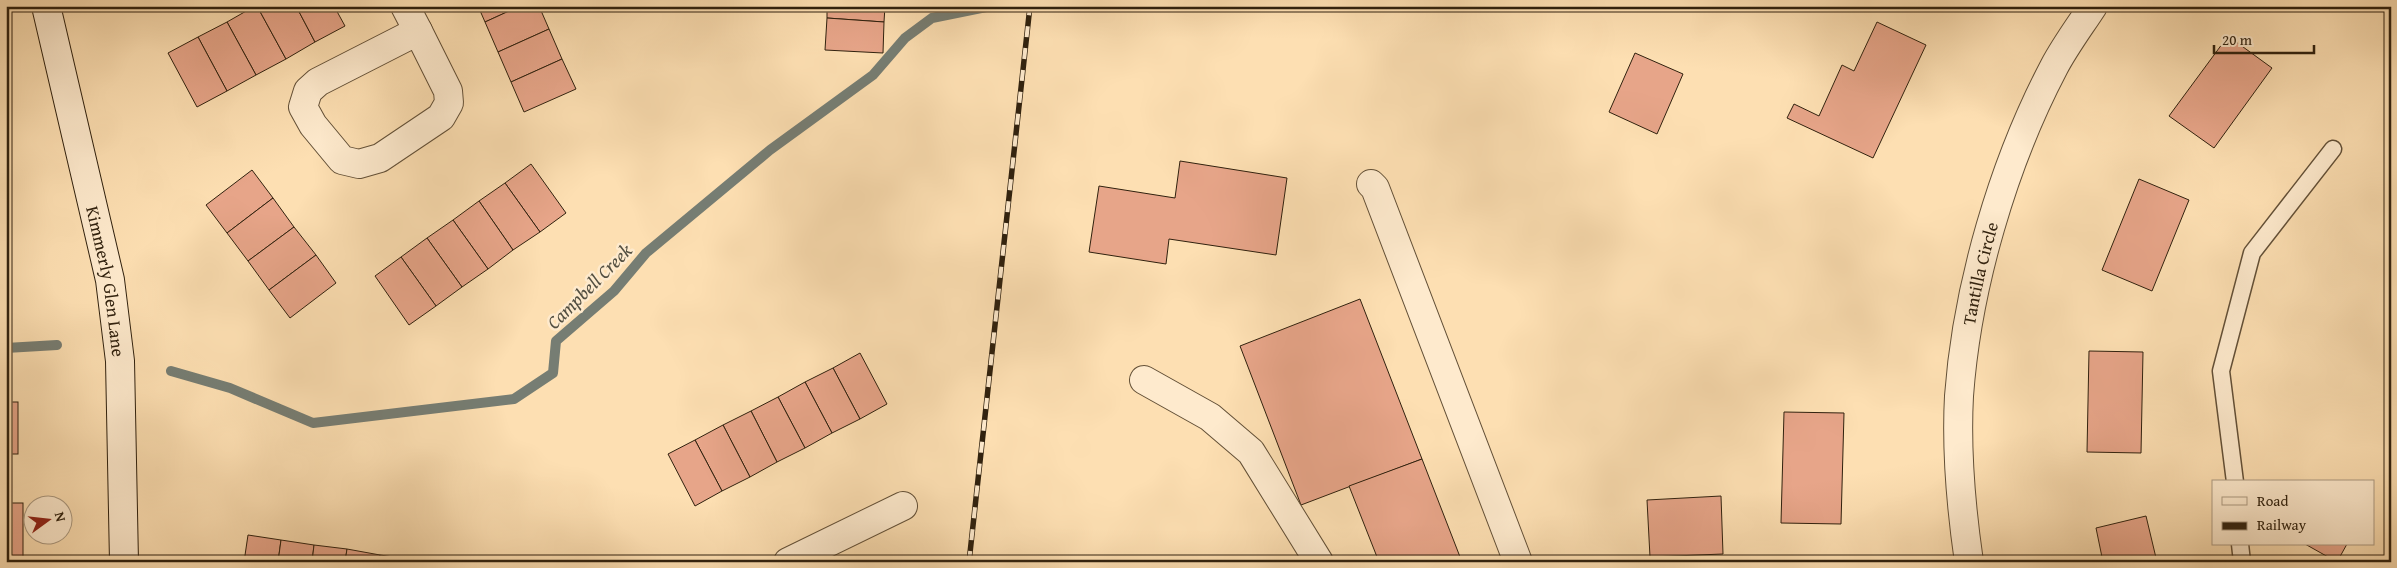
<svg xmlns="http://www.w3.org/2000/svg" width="2397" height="568" viewBox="0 0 2397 568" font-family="'Gentium Book Plus',serif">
<rect width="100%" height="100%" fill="#fddfb2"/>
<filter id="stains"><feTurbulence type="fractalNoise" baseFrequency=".004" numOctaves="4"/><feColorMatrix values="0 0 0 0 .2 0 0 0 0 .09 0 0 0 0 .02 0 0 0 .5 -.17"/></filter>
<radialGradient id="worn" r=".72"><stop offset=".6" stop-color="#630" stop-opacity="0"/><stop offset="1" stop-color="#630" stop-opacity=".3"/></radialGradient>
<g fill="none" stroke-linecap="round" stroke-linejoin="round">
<!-- stream -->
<g stroke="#767d73" stroke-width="10">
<polyline points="6,348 57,345"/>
<polyline points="171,371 230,388 313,423 514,399 553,373 556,341 614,291 646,253 770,150 873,75 905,38 932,18 991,6"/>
</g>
</g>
<!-- building -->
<g fill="#e7a589" stroke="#30210e">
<polygon points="255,6 257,6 286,59 256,75 227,22"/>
<polygon points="257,6 296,6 315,42 286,59"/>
<polygon points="296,6 334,6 345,26 315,42"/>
<polygon points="478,6 520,6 485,22"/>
<polygon points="520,6 539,6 549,29 498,52 485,22"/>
<polygon points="827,6 885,6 884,22 827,18"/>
<polygon points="827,18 884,22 883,53 825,50"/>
<polygon points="227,22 256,75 227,91 198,37"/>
<polygon points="1877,22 1926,45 1873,158 1787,118 1794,104 1819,116 1842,65 1854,71"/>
<polygon points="549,29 562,59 511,82 498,52"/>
<polygon points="2228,36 2272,68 2214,148 2169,116"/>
<polygon points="198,37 227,91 197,107 168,53"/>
<polygon points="1635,53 1683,74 1657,134 1609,112"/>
<polygon points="562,59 576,89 524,112 511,82"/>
<polygon points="1180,161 1287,178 1276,255 1169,239 1166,264 1089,252 1099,186 1175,198"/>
<polygon points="531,164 566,213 540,232 505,183"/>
<polygon points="252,170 273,198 227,233 206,205"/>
<polygon points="2139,179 2189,200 2152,291 2102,270"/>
<polygon points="505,183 540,232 513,250 479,201"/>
<polygon points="273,198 294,227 248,261 227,233"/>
<polygon points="479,201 513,250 488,269 453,220"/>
<polygon points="453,220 488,269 462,287 427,238"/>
<polygon points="294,227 316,255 269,290 248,261"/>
<polygon points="427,238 462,287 436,306 401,257"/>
<polygon points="316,255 336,283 290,318 269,290"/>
<polygon points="401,257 436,306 409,325 375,276"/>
<polygon points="1360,299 1422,459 1301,505 1240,346"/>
<polygon points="2089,351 2143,352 2141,453 2087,452"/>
<polygon points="860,353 887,404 860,419 833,368"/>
<polygon points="833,368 860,419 832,433 805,382"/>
<polygon points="805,382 832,433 805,448 778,397"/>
<polygon points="778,397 805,448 777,462 751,411"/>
<rect x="6" y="402" width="12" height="52"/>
<polygon points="751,411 777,462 750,477 723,425"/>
<polygon points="1784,412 1844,413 1841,524 1781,523"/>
<polygon points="723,425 750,477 722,491 695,440"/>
<polygon points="695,440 722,491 695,506 668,454"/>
<polygon points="1422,459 1462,562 1379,562 1349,486"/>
<polygon points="1721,496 1723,554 1650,557 1647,500"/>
<rect x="6" y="503" width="17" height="59"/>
<polygon points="2146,516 2157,562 2103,562 2096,528"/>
<polygon points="248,535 281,540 278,562 244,562"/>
<polygon points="281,540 314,545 312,562 278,562"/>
<polygon points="2305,544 2347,544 2337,562"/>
<polygon points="314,545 347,549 345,562 312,562"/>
<polygon points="347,549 380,555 379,562 345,562"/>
<polygon points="380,555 413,560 413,562 379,562"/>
</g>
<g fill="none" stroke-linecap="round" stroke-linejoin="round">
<!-- lane casing -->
<g stroke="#635037" stroke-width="19">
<g id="lane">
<polyline points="2235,482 2221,371 2252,253 2333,149"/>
<polyline points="2240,544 2242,562"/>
</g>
</g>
<!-- street casing -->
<g stroke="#635037" stroke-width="30">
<g id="street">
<polyline points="405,6 418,31"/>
<polygon points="418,31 448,91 449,103 441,117 380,158 359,164 342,160 313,125 303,107 308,91 318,82"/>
<polyline points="1371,184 1375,188 1518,562"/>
<polyline points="1144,380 1210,417 1251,452 1319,562"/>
<polyline points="788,562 903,506"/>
<path id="s1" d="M1969,562C1961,507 1956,451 1959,396C1967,287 2003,164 2054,67C2065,46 2080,26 2093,6"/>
</g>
</g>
<!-- secondary casing -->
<g stroke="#30210e" stroke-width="30">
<g id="secondary">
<path id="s2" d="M46,6L110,280L120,361L124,562"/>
</g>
</g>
<!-- lane -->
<use href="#lane" stroke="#feeacd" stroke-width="16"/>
<!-- street -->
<use href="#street" stroke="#feeacd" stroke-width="28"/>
<!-- secondary -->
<use href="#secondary" stroke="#feeacd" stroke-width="28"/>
<!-- rail casing -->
<g stroke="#30210e" stroke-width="5.5">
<polyline id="rail" points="969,562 1030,6"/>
</g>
<!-- rail -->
<use href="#rail" stroke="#feeacd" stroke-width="4" stroke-dasharray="11" stroke-linecap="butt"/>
</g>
<g text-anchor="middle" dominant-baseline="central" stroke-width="5" stroke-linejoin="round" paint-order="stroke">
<!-- street labels -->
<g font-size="18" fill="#30210e" stroke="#feeacd">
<text stroke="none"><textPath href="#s1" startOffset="291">Tantilla Circle</textPath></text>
<text stroke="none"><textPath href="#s2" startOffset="282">Kimmerly Glen Lane</textPath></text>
</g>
<!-- water labels -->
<g font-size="19" font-style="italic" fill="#534f41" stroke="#feeacd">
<text transform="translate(589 286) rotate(-45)">Campbell Creek</text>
</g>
</g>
<!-- margin -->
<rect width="2397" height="568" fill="none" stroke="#fddfb2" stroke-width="25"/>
<rect x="8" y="8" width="2382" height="553" fill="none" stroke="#30210e" stroke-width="2.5"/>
<rect x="12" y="12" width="2372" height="543" fill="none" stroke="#30210e"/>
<!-- legend -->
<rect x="2212" y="480" width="162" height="65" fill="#feeacd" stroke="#ac9a81"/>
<rect x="2222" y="497" width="25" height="8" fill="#feeacd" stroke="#ac9a81"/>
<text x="2257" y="506" font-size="15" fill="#30210e">Road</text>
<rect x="2222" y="522" width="25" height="8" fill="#30210e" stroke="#ac9a81"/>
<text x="2257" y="530" font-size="15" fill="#30210e">Railway</text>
<!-- north arrow -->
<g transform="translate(48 520) rotate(75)"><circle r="24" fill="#feeacd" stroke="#ac9a81"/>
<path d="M0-4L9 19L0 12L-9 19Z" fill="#8f2418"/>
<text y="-8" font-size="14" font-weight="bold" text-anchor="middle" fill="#30210e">N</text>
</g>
<!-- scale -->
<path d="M2214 45v8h100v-8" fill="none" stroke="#30210e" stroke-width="2.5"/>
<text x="2222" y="45" font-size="15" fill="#30210e" stroke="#feeacd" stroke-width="4" paint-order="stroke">20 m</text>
<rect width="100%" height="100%" filter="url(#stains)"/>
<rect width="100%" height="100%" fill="url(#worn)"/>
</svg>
